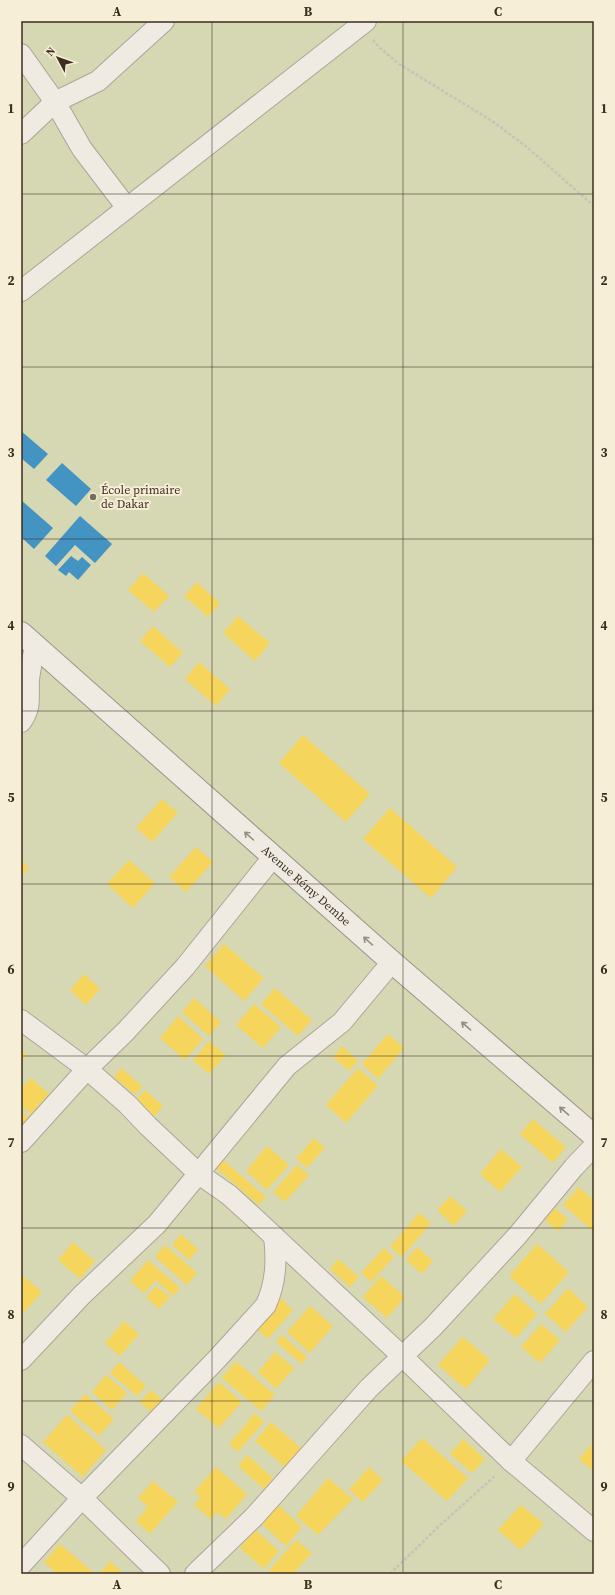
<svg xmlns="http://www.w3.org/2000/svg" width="615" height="1595" viewBox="0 0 615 1595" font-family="'Source Serif 4',serif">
<rect width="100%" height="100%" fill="#e7e0d1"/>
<!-- green -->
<rect fill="#d6d7b3" x="21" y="21" width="573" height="1553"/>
<!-- homes -->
<g fill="#f6d55c">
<polygon points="143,573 169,596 154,612 128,590"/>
<polygon points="197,582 220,603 208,617 184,596"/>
<polygon points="238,616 270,643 255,661 223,633"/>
<polygon points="153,626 183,653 170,667 140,641"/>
<polygon points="199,662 230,689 216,706 185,679"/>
<polygon points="303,735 370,794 346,822 279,763"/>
<polygon points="162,799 178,813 152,842 136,828"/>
<polygon points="390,808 457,867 431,898 363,839"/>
<polygon points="196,847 213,862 186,892 169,877"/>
<polygon points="21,860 29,868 21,877"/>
<polygon points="129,860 155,883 133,908 107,884"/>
<polygon points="224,944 264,978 244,1001 205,966"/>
<polygon points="84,974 100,989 86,1005 70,990"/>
<polygon points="275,988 312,1020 298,1036 261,1004"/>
<polygon points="194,998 221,1022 209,1036 182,1012"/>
<polygon points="254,1004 281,1027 263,1048 236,1025"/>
<polygon points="178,1016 203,1039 185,1060 160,1038"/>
<polygon points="388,1034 404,1048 378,1079 362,1064"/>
<polygon points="209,1041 226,1055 209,1074 193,1060"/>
<polygon points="342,1046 358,1061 349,1071 333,1057"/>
<polygon points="21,1050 27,1055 21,1062"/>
<polygon points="121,1068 142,1086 135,1095 114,1077"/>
<polygon points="358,1068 378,1086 346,1123 326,1105"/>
<polygon points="31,1078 49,1094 31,1114 21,1105 21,1089"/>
<polygon points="145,1090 163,1106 155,1116 136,1100"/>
<polygon points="21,1111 29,1118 22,1126 21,1125"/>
<polygon points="533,1119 566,1147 553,1163 520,1134"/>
<polygon points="314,1138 325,1148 307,1168 296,1159"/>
<polygon points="267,1146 289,1165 267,1190 246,1171"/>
<polygon points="501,1149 522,1167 500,1192 480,1174"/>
<polygon points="222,1159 266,1197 259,1205 215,1167"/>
<polygon points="297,1165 309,1175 285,1202 273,1192"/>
<polygon points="579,1187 594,1201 594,1232 563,1205"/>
<polygon points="450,1196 467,1211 454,1226 437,1210"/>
<polygon points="555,1208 568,1219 558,1231 545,1220"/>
<polygon points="419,1213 431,1223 402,1257 390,1247"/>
<polygon points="181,1234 198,1249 189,1260 172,1245"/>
<polygon points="73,1242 95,1261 80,1279 58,1260"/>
<polygon points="537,1244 569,1272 541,1304 509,1276"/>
<polygon points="165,1245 197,1273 187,1285 155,1257"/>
<polygon points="417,1247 433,1261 422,1274 406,1260"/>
<polygon points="384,1248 394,1257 371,1282 361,1273"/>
<polygon points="338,1259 359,1277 350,1287 330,1269"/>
<polygon points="148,1260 180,1288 173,1296 156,1280 144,1293 130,1281"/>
<polygon points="21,1274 42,1292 21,1316"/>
<polygon points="381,1276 405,1297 387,1318 363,1297"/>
<polygon points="156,1286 170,1297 159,1309 146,1297"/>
<polygon points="568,1288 588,1307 566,1332 545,1314"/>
<polygon points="515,1294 537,1314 516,1338 493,1319"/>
<polygon points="281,1298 293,1310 268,1339 255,1327"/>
<polygon points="310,1306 333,1326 310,1353 287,1332"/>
<polygon points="124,1321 139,1334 120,1356 105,1343"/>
<polygon points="541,1324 560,1340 540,1363 521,1347"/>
<polygon points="282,1335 307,1357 302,1364 276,1342"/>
<polygon points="463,1337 490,1360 466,1389 438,1365"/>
<polygon points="275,1352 294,1368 276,1389 258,1372"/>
<polygon points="236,1361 275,1395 261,1411 222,1378"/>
<polygon points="119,1362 146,1386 137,1396 110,1373"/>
<polygon points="106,1375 127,1393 112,1410 92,1392"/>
<polygon points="219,1382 242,1402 219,1428 196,1409"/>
<polygon points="151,1390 163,1400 152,1413 140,1402"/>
<polygon points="85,1394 114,1419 99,1436 70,1411"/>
<polygon points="255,1413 264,1422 238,1452 229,1444"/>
<polygon points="67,1415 106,1450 83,1477 43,1442"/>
<polygon points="271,1422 302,1449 286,1468 255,1441"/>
<polygon points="422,1438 468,1478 447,1501 401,1461"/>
<polygon points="463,1439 485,1459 472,1473 450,1454"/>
<polygon points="593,1443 594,1466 591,1469 579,1459"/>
<polygon points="247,1455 273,1478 264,1489 238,1466"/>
<polygon points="216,1467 247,1494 226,1519 217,1512 211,1519 194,1505 201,1497 194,1492"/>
<polygon points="369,1467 383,1480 363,1502 349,1490"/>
<polygon points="328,1478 353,1499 318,1535 296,1516"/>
<polygon points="153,1481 178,1502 150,1534 136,1521 148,1507 138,1498"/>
<polygon points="278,1505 302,1527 286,1546 262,1524"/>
<polygon points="521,1505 544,1524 521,1550 498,1530"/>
<polygon points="255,1530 279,1551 264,1569 240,1548"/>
<polygon points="296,1540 312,1553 293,1574 274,1574 269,1570"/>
<polygon points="60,1544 94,1573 92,1574 57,1574 44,1562"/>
<polygon points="110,1561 124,1574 99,1574"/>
</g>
<!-- schools -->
<g fill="#4393c3">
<polygon points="21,431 48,454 34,469 21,458"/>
<polygon points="62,463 91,489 76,506 46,480"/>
<polygon points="21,500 53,528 34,549 21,537"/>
<polygon points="80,516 112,544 95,563 75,545 56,566 45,556"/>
<polygon points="71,556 78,561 82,557 91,565 78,580 69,572 66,576 58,570"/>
</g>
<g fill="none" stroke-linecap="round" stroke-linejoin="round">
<!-- street casing -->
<g stroke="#ada599" stroke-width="22">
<g id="street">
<polyline points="21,54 55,102 82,149 127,208"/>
<polyline points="21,134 55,102 98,81 164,21"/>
<polyline points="21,291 366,21"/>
<path d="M21,722C32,707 28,698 29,680C30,669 33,657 35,646"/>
<polyline points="21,1020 87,1069 127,1104 148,1126 199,1174 229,1195 250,1214 403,1357 511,1461 594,1531"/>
<polyline points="21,1142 87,1069 126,1031 185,967 273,857"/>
<polyline points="21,1360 82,1295 157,1224 287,1066 342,1022 392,962"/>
<polyline points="21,1445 82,1498 160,1574"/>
<polyline points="511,1461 594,1361"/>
<path d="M21,1565L82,1498L217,1359L266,1305C276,1282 277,1261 274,1236"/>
<polyline points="195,1574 254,1517 369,1388 433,1327 517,1236 574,1167 594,1146"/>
</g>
</g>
<!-- secondary casing -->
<g stroke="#9c958a" stroke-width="24">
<g id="secondary">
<path id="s1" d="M21,633L392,962L594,1136"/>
</g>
</g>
<!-- path -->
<g stroke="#c8c2b9" stroke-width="2.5" stroke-dasharray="3 2" stroke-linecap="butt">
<polyline points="373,40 379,47 399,64 492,121 528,148 594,206"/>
<polyline points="390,1574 437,1528 496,1475"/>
</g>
<!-- street -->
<use href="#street" stroke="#efebe3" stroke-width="20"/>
<!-- secondary -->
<use href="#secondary" stroke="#efebe3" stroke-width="22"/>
</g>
<!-- one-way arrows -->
<defs><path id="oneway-shaft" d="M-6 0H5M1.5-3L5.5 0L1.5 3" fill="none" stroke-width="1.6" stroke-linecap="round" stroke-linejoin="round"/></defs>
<g stroke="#968c82">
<use href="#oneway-shaft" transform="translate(249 836) rotate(-138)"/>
<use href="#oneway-shaft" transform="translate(368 941) rotate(-138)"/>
<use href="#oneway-shaft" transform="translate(466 1026) rotate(-139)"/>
<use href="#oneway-shaft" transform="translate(564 1111) rotate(-139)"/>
</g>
<!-- grid -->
<path fill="none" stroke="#3d2e20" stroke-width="1" stroke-opacity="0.55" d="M212,21V1574M403,21V1574M21,194H594M21,367H594M21,539H594M21,711H594M21,884H594M21,1056H594M21,1228H594M21,1401H594"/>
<!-- markers -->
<circle fill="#786c5e" stroke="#f7eed8" stroke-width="1.5" cx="93" cy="497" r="4"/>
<g text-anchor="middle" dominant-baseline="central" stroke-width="4" stroke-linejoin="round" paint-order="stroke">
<!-- poi labels -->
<g font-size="12" fill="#3d2e20" stroke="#f7eed8" text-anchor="start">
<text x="101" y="490">École primaire<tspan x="101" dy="14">de Dakar</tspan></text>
</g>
<!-- street labels -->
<g font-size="12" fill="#3d2e20" stroke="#f7eed8">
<text stroke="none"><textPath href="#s1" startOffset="381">Avenue Rémy Dembe</textPath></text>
</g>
</g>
<!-- border -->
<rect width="615" height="1595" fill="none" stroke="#f7eed8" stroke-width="44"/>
<!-- north arrow -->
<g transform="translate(58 58) rotate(311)" stroke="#f7eed8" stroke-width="3" paint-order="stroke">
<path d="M0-3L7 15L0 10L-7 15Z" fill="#3d2e20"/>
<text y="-6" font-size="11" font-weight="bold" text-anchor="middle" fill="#3d2e20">N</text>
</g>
<rect x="22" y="22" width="571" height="1551" fill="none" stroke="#3d2e20" stroke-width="1.5"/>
<g font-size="13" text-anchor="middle" font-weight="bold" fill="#3d2e20">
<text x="117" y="16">A</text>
<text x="308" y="16">B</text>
<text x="498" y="16">C</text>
<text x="11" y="113">1</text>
<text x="604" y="113">1</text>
<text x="11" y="285">2</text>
<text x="604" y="285">2</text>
<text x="11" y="457">3</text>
<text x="604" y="457">3</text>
<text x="11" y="630">4</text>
<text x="604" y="630">4</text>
<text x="11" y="802">5</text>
<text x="604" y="802">5</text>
<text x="11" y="974">6</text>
<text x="604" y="974">6</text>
<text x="11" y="1147">7</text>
<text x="604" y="1147">7</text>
<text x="11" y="1319">8</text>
<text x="604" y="1319">8</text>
<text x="11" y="1491">9</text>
<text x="604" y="1491">9</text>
<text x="117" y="1589">A</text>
<text x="308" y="1589">B</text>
<text x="498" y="1589">C</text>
</g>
</svg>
